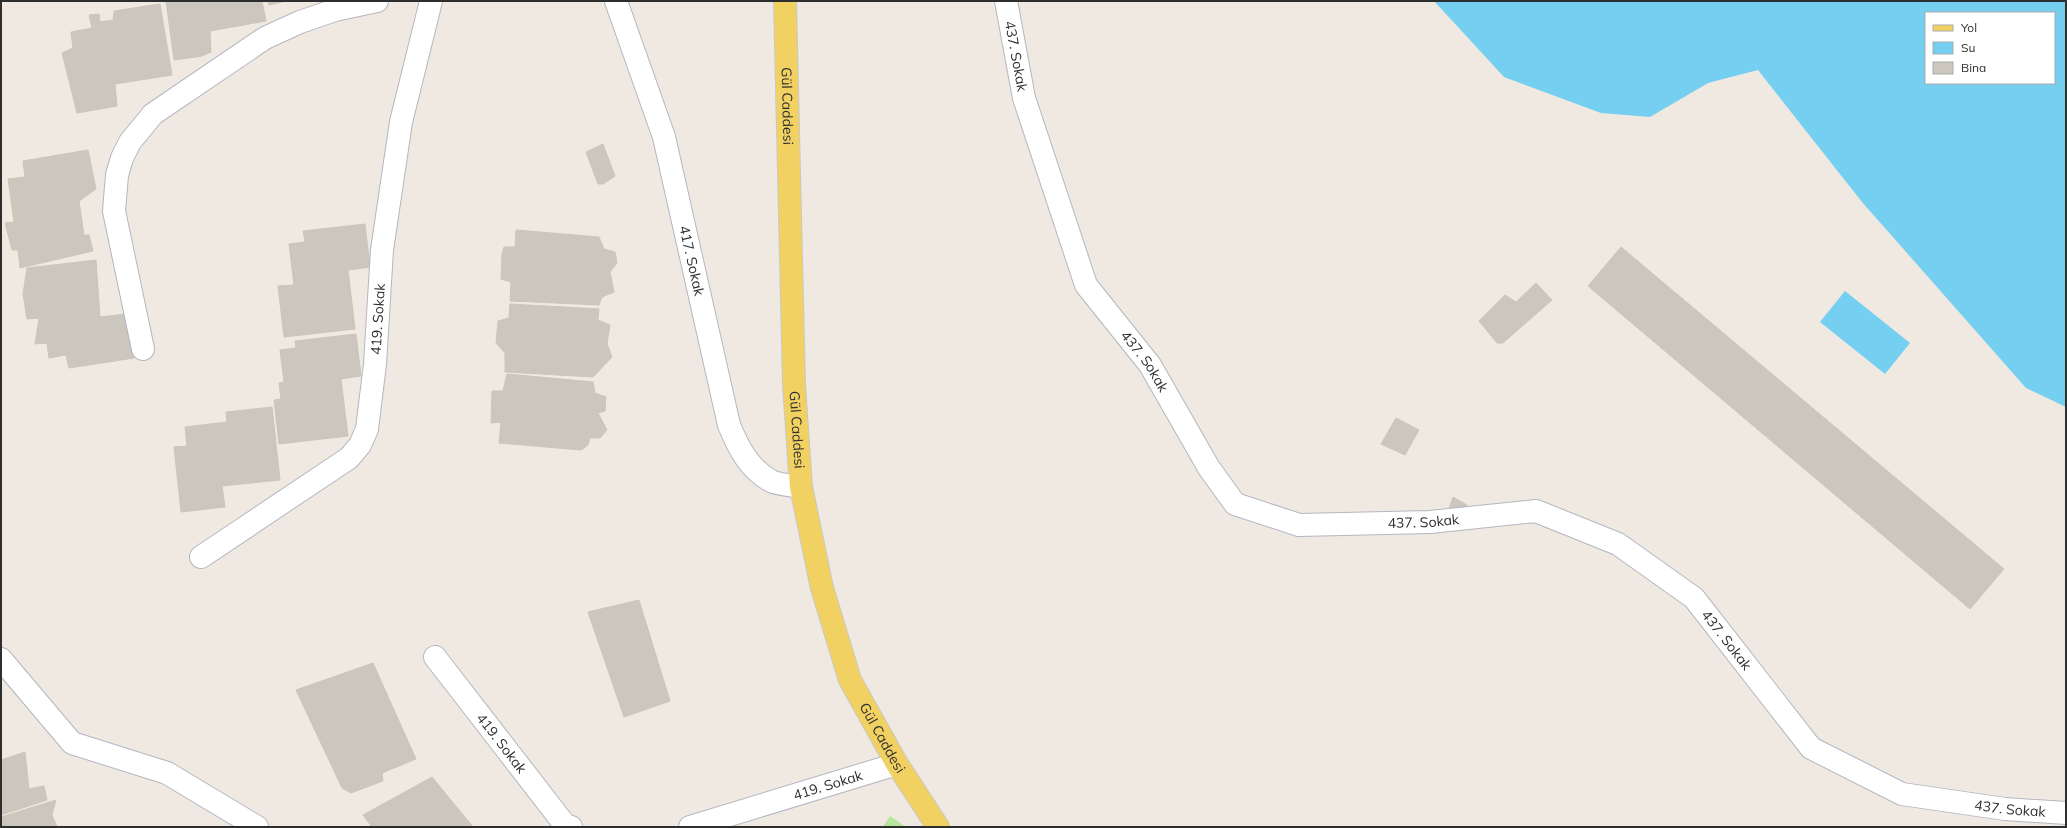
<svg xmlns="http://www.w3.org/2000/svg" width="2067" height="828" viewBox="0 0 2067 828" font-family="Mulish,sans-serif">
<rect width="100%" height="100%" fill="#efe9e1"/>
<!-- green -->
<polygon fill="#b6e59e" points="890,816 906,827 883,827"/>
<!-- water -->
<g fill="#75cff0" fill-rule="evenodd">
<path d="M1434,1H2066V407L2026,388L1862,202L1758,70L1708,83L1650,117L1601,113L1504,77ZM1926,13H2054V83H1926Z"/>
<polygon points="1845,291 1910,343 1885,374 1820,322"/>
</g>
<!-- building -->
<g fill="#cbc7bf" stroke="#cbc5ba">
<polygon points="166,1 262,1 266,21 210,31 211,52 202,56 174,60"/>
<polygon points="268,1 286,1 269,5"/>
<polygon points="160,4 172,75 115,84 117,106 77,113 62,53 73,48 71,32 92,28 89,15 99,14 100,22 113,20 114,11"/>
<polygon points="603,144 615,176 603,184 598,184 586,152"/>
<polygon points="88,150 96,189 79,201 84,235 89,235 93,251 20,268 18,250 12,250 5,223 14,222 8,179 25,177 23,161"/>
<polygon points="365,224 370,267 348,270 355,329 284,337 278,286 294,285 289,244 305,242 303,231"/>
<polygon points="516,230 599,237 604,249 615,252 617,263 610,272 614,292 602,297 599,305 510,301 511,282 501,279 502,254 504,247 515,247"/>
<polygon points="1621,247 2004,569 1970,609 1588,286"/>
<polygon points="96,260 100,317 126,314 134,358 69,368 66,355 49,358 47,343 35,344 39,318 27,319 23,294 27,268"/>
<polygon points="1536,283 1552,300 1503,343 1497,343 1479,321 1505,295 1516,302"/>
<polygon points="510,304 599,309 598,320 610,325 607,344 612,357 593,377 505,372 505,353 496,343 498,321 509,318"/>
<polygon points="356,334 361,376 341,379 348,436 279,444 274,400 281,399 279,383 284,382 280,350 296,348 295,341"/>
<polygon points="507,374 593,382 595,393 606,397 605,411 598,413 607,430 600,438 590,438 588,445 581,450 499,443 501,422 491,423 492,391 503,391"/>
<polygon points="272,407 280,480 222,486 225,507 181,512 174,447 187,446 185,427 227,422 226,412"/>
<polygon points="1396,418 1419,430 1405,455 1381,444"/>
<polygon points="1453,497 1467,505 1461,517 1448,511"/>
<polygon points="639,600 670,701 624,717 588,612"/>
<polygon points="373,663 416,759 382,773 383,781 351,793 342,788 296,690"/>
<polygon points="25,752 29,789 44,786 47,800 1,815 1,760"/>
<polygon points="432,777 473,827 372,827 363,815"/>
<polygon points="56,800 52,815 57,827 1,827 1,817"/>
</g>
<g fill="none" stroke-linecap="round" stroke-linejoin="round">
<!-- minor casing -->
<g stroke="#b4b7c1" stroke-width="24">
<g id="minor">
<path id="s1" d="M616,1L664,137L729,425C738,447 749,469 771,481C779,485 792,485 801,487"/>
<path id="s2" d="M1006,1L1024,98L1086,285L1150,365L1209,468L1235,504L1299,525L1430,522L1536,511L1618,544L1694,598L1811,748L1902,794L2005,809L2066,813"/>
<polyline points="143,349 114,211 117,175 122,158 130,142 153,114 265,38 300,22 335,10 377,1"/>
<path id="s3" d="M201,557L349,458L360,445L367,429L375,364L382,250L401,122L431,1"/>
<path id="s4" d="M435,657L565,825L571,827"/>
<polyline points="1,659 72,743 167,773 257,827"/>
<path id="s5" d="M690,827L897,764"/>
</g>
</g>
<!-- major casing -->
<g stroke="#c9c9c9" stroke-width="24">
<g id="major">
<path id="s6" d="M785,1L794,385L801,487L822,588L850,680L897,764L938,827"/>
</g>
</g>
<!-- minor -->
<use href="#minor" stroke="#fff" stroke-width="22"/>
<!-- major -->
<use href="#major" stroke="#f2d163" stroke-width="22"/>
</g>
<g text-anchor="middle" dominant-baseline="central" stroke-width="3.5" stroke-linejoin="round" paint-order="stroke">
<!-- street labels -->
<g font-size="14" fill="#2e2e2e" stroke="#fff">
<text stroke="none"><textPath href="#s2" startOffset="56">437. Sokak</textPath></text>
<text stroke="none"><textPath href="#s6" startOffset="105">Gül Caddesi</textPath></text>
<text stroke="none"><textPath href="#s1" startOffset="271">417. Sokak</textPath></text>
<text stroke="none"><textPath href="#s3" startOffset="323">419. Sokak</textPath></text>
<text stroke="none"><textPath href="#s2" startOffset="392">437. Sokak</textPath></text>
<text stroke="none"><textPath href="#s6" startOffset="429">Gül Caddesi</textPath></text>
<text stroke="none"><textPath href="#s2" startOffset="753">437. Sokak</textPath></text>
<text stroke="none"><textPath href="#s2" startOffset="1101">437. Sokak</textPath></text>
<text stroke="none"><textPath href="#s6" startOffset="752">Gül Caddesi</textPath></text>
<text stroke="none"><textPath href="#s4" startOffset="109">419. Sokak</textPath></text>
<text stroke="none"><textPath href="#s5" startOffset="144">419. Sokak</textPath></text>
<text stroke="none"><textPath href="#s2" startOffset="1449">437. Sokak</textPath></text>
</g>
</g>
<!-- border -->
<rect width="2067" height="828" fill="none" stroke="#2e2e2e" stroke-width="4"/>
<!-- legend -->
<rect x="1925" y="12" width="130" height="72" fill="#ffffff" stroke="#ababab"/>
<rect x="1933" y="25" width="20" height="6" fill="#f2d163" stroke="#ababab"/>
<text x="1961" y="32" font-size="12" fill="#2e2e2e">Yol</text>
<rect x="1933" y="42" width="20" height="12" fill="#75cff0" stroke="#ababab"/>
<text x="1961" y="52" font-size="12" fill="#2e2e2e">Su</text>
<rect x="1933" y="62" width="20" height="12" fill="#cbc7bf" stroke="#ababab"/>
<text x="1961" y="72" font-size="12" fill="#2e2e2e">Bina</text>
</svg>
